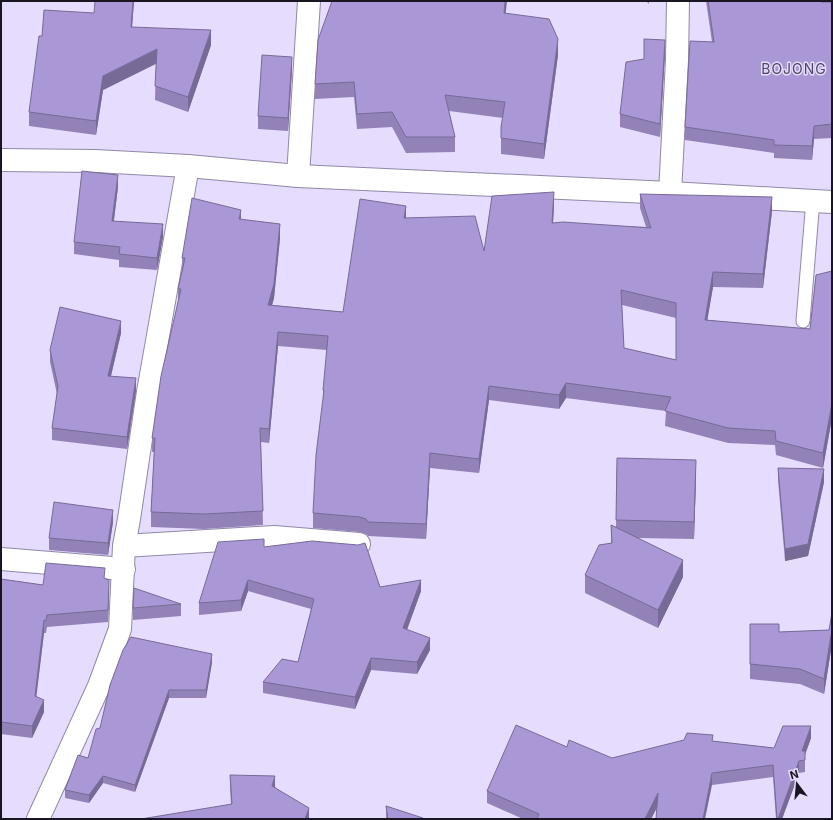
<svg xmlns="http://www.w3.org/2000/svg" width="833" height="820" viewBox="0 0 833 820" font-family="Inter,sans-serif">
<rect width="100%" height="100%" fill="#e6ddfe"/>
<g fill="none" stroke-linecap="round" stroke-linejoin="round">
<!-- service casing -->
<g stroke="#9088a6" stroke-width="15">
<polyline id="service" points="803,321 813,200"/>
</g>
<!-- minor casing -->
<g stroke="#9088a6" stroke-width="24">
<g id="minor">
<polyline points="1,160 95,161 188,166 298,176 670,193 832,202"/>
<polyline points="298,176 309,1"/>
<polyline points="670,193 677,60 678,1"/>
<polyline points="124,546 274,537 359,544"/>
<polyline points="1,559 124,569"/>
<polyline points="38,819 99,686 120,629 124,546 129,519 148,392 188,166"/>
</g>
</g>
<!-- service -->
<use href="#service" stroke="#fff" stroke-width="13"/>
<!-- minor -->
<use href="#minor" stroke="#fff" stroke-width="22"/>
</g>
<!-- wall -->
<g fill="#9282b8" fill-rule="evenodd">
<polygon points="134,1 132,27 211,45 188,112 155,100 156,64 103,90 96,135 29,126 29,112 42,36 94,13"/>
<polygon points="646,1 649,1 649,4"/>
<polygon points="706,1 821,1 821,2 832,2 832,138 814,139 812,160 774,158 774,153 685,140 685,127 712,42"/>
<polygon points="506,14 558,55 544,159 501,154 501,127 503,118 449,111 455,137 455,152 406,153 392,127 357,129 354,97 315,99 315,84"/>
<polygon points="665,53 660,137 620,127 620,114 644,59"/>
<polygon points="292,70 288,131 258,129 258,116"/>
<polygon points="118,187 114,221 163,237 157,270 119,267 119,260 74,254 74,242"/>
<path d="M640,194L772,211L763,288L713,287L707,320L810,329L832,271V418L823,468L776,455L775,445L728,443L665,426L666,411L566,398L559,409L489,400L479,473L430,468L426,539L368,536L366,534L360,532L313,528V513L323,400V390L327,350L278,346L269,443L261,442L263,525L204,529L151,527V512L154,452H152V438L178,302V289L182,271V258L241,219L280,238L274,298L272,305L343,312L406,218L484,251L554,206L553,223L646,227L640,208ZM622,305L676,318V360L624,348Z"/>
<polygon points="121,333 111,376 136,391 127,449 52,440 52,428 57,394 50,362 50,350"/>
<polygon points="617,458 696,478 694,539 638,538 683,577 658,628 585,593 585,575 611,543 611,525 616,527"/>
<polygon points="778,468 824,482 808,556 785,561 778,480"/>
<polygon points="113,522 108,555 49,550 49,538"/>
<polygon points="264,547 380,587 421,591 407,630 430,650 417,674 371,670 355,709 263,693 263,682 298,662 311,609 248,591 241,611 199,615 199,603"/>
<polygon points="1,579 43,585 105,579 109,592 108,622 47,627 46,633 44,633 36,696 44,712 32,738 1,734"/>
<polygon points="181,604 181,616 133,620 133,608"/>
<polygon points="832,613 832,650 831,650 824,694 800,684 750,679 750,624 779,632 829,630"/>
<polygon points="212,662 206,698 169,698 135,792 103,783 89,803 65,798 65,790 88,758 100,728"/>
<polygon points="811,738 805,755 805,772 799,773 782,819 776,819 773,777 712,785 657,808 651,819 523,819 487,803 487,791 567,747 612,758 713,741 774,748"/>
<polygon points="230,775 275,787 309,819 231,804 230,787"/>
<polygon points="386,806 423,819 386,819"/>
</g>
<!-- shaded-wall -->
<g fill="#776a96">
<polygon points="133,1 134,1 131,41 131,27"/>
<polygon points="505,1 507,1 504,29 504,13"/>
<polygon points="211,30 211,45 188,112 188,97"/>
<polygon points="558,39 558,55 544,159 544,144"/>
<polygon points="665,40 665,53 660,137 660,124"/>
<polygon points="157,49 157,63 103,90 96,135 96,121 103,76"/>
<polygon points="292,57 292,70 288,131 288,118"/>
<polygon points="814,126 814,139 812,160 812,146"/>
<polygon points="118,175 118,187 112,233 112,221"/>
<polygon points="554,192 554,206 552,237 552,223"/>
<polygon points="772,197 772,211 763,288 763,274"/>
<polygon points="406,206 406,220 404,218"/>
<polygon points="241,210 241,224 239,219"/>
<polygon points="163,224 163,237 157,270 157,258"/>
<polygon points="280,224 280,238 274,298 268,320 268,305"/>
<polygon points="713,272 713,287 705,334 705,320"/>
<polygon points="121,321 121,333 108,388 108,376"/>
<polygon points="278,332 278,346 269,443 269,429"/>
<polygon points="136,378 136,391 127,449 127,437"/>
<polygon points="566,383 566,398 559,409 559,395"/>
<polygon points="489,386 489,400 479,473 479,459"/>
<polygon points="832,403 832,418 823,468 823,453"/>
<polygon points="430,453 430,468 426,539 426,524"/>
<polygon points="696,460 696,478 694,539 694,522"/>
<polygon points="824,469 824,482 808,556 785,561 785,549"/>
<polygon points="113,510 113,522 108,555 108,543"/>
<polygon points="683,560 683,577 658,628 658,610"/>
<polygon points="109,580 109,592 108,622 108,610"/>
<polygon points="248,580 248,591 241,611 241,600"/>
<polygon points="421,580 421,591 403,640 403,628"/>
<polygon points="44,620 44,633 35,708 35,696"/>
<polygon points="831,635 831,650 824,694 824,679"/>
<polygon points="430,638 430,650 417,674 417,662"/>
<polygon points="212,654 212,662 206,698 206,690"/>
<polygon points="371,658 371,670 355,709 355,697"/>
<polygon points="169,690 169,698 135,792 135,785"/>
<polygon points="44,700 44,712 32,738 32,726"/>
<polygon points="811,726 811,738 803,760 802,751"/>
<polygon points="799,761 799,773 782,819 778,819"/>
<polygon points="712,773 712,785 705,819 703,819"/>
<polygon points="103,776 103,783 89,803 89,795"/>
<polygon points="275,776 275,789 272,786"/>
<polygon points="658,793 658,805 651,819 645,819"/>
<polygon points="309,808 309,819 305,819"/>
</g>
<!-- building -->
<g fill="#aa97d6" stroke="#776a96" fill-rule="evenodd">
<polygon points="95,1 133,1 131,27 211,30 188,97 155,86 157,49 103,76 96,121 29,112 39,36 42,36 44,10 94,13"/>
<polygon points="332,1 505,1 504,13 549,19 558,39 544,144 501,138 501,127 505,102 445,95 455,137 406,137 392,112 357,114 354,82 315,84 318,40"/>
<polygon points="708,1 821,1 821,2 832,2 832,124 814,126 812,146 774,145 774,140 685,127 690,41 714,42"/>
<polygon points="644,39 665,40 660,124 620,114 626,62 644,59"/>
<polygon points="262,55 292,57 288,118 258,116"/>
<polygon points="82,171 118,175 112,221 163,224 157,258 119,254 120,247 74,242"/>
<path d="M554,192L552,223L563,222L651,228L640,194L772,197L763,274L713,272L705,320L810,329L816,275L832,271V403L823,453L776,441L775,431L728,428L665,411L671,397L566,383L559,395L489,386L479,459L430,453L426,524L368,522L366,519L360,517L313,513L316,455L324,390H323L328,336L278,332L269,429L260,428L263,511L204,514L151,512L155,438H152L161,376L181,289H178L185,258H182L192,198L241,210L239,219L280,224L274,284L268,305L343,312L360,199L406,206L404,218L475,216L484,251L492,196ZM621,290L676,303V360L624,348Z"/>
<polygon points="60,307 121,321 108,376 136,378 127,437 52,428 58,386 50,350"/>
<polygon points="617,458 696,460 694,522 616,520"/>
<polygon points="778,468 824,469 808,544 785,549"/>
<polygon points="54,502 113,510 108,543 49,538"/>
<polygon points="611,525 683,560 658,610 585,575 599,545 612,543"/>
<polygon points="264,539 264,547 312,541 358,545 365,543 380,587 421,580 403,628 430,638 417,662 371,658 355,697 263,682 282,659 298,662 314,599 248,580 241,600 199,603 218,542"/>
<polygon points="46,563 105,568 104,578 109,580 108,610 47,615 46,621 44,620 35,696 44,700 32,726 1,722 1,579 43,585"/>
<polygon points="134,588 181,604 133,608"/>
<polygon points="832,613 832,636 831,635 824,679 800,669 750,664 750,624 779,624 779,632 829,630"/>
<polygon points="131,637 212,654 206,690 169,690 135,785 103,776 89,795 65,790 78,755 88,758 96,729 100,728 110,685 123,650"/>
<polygon points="516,725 567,747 569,740 612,758 684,740 687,733 713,735 712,741 774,748 783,726 811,726 802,751 805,751 805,760 799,761 778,819 777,819 773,765 712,773 703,819 656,819 658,793 645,819 537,819 539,814 487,791"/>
<polygon points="230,775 275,776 272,786 309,808 305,819 141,819 232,804"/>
<polygon points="386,806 423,818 423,819 388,819"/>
</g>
<g text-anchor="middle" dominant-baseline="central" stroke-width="3" stroke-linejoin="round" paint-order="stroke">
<!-- quarter labels -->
<g font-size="14" letter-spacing="1" fill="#4e4662" stroke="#e6ddfe">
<text x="794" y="68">BOJONG</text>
</g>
</g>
<!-- border -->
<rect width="833" height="820" fill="none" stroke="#191521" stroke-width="4"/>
<!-- north arrow -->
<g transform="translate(797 784) rotate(344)" stroke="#e6ddfe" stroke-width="3" paint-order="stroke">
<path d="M0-3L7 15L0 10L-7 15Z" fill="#191521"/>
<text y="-6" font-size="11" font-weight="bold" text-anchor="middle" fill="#191521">N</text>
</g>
</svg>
